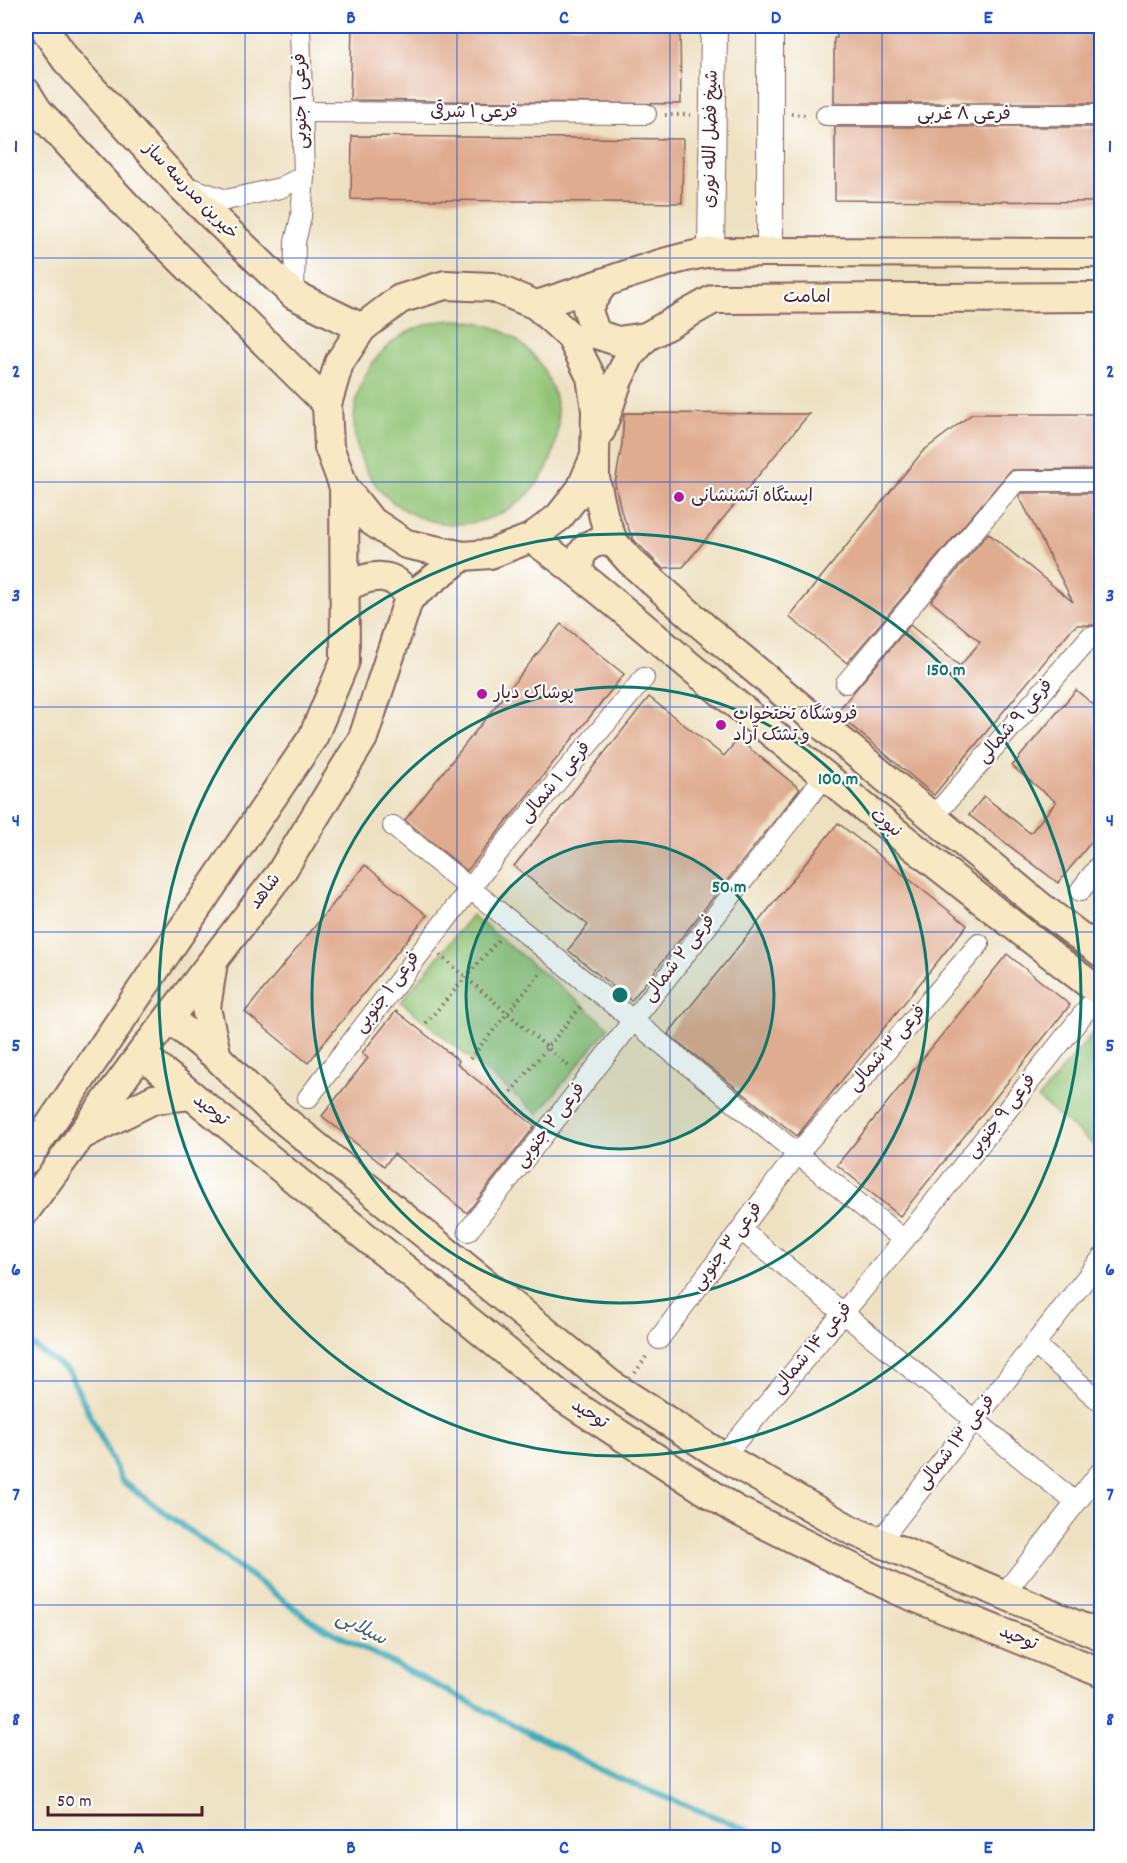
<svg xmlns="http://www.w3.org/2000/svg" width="1127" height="1863" viewBox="0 0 1127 1863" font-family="Dekko,'Playpen Sans Arabic',sans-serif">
<rect width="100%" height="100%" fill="#fff"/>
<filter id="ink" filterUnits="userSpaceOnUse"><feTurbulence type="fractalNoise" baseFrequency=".0167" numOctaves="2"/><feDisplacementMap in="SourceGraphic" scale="12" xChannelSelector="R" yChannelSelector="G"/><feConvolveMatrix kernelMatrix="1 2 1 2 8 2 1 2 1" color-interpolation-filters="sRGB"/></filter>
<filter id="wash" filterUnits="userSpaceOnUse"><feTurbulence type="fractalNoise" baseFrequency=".008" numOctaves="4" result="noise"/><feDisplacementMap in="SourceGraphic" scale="24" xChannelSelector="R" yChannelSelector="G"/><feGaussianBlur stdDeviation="1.35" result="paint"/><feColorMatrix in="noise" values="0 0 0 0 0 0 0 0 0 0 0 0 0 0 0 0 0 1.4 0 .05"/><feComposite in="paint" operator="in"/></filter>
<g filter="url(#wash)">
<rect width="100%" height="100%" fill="#eee1c2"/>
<!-- green -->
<g fill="#91c374" stroke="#6e7150" stroke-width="1.5">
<circle cx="456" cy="422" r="102"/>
<polygon points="472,915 609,1027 538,1114 401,1002"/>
<polygon points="1096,1029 1102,1034 1101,1151 1038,1099"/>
</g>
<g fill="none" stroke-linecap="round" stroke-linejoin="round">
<!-- stream -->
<polyline stroke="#3cabba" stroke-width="6" points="26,1341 69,1372 122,1481 316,1624 618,1778 768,1838"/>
</g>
<g id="blocks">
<!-- building -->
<g fill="#e0ac90">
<polygon points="352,26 680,26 681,104 350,100"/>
<polygon points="837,26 1101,26 1101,103 834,103 834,38 837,38"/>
<polygon points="835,127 1101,127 1101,202 835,200"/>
<polygon points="352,136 683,139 682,203 351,199"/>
<polygon points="624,413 809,414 683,567 662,568 633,539 621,511 615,484 622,444"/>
<polygon points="972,414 1101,414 1101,469 1011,470 847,663 789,617 923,451"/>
<polygon points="1022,493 1101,493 1101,625 1077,625 1070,631 934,795 836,713 910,625 960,666 980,642 931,601 988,533 1073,602 1019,496"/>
<polygon points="561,624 624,674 467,871 405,820"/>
<polygon points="1076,690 1101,711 1101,830 1058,883 969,815 984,796 1030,833 1032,831 1056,802 1012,766"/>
<polygon points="649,697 724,756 738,739 800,789 631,1001 568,950 588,925 514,866"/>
<polygon points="838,823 967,925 797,1136 668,1034"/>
<polygon points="365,865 427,915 308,1063 245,1012"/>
<polygon points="1007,954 1070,1005 900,1216 837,1165"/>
<polygon points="396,1011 459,1061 457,1064 535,1126 467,1213 394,1154 384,1166 322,1116 368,1058 362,1053"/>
</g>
</g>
</g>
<g filter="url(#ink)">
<use href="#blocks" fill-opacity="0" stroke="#836360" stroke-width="1.5"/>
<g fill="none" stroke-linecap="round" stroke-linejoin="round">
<!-- minor casing -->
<g stroke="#836360" stroke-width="22">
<g id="minor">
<polyline points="303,112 646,114"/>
<polyline points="826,115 1102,115"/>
<polyline points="187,187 226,200 280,188 304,176"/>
<polyline points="294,295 295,242 301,217 304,176 300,26"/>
<polyline points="846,683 1016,481 1102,481"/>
<polyline points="934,816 1090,637 1102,637"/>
<polyline points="393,826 904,1240"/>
<polyline points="1080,891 1102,862"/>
<polyline points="308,1098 507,841 644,678"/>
<polyline points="741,1230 1075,1502"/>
<polyline points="468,1231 825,776"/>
<polyline points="659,1339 797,1154 979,944"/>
<polyline points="1034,1344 1102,1403"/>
<polyline points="723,1457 904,1240 1100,993"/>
<polyline points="879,1542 1102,1258"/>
<polyline points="1003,1595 1102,1470"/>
</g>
</g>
<!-- tertiary casing -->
<g stroke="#836360" stroke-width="28">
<g id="tertiary">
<polyline points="711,252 714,26"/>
<polyline points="770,252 770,26"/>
</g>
</g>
<!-- secondary casing -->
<g stroke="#836360" stroke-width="32">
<g id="secondary">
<polyline points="43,26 66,60 181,186 271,273 294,295 362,328"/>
<polyline points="26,92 38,111 127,206 327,404"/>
<polyline points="603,284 587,308 596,334 617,341 646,337"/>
<path d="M536,305C595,288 651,262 711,252L1102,253"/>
<polyline points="601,430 618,380 630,355 646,337 714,299 1102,297"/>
<polyline points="595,460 595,478 604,518 614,543 630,561 704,627 1041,907 1102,953"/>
<path d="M531,538C599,586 660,643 725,695C849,796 975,896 1102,994"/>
<path d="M580,573C576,550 592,537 614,543"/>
<path d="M345,588C370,574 395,569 409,598"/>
<polyline points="213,962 206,1008 217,1057"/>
<polyline points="169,1018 217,1057 269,1108 610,1384 717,1453 851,1530 1102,1636"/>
<polyline points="141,1054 562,1397 734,1509 897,1590 1102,1673"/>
<polyline points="86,1133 154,1099 191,1095"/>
<polyline points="26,1160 313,737 345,661 344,487"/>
<polyline points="26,1210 141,1054 280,874 363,738 409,598 463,556 490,554 531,538 559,517 581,489 595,456 596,410 591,377 571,337 536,305 492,287 445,285 400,299 362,328 339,363 327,404 329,447 344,487 370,520 406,544 463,556"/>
</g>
</g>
<!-- path -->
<g stroke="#836360" stroke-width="4" stroke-dasharray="1.5 4.5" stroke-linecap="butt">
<polyline points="791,114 807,115"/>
<polyline points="665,115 690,115"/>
<polyline points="440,955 571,1068"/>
<polyline points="426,1023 500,938"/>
<polyline points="470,1059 542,971"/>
<polyline points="511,1092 582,1005"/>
<polyline points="635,1373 648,1354"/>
</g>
<!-- minor -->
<use href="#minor" stroke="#fff" stroke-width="20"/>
<!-- tertiary -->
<use href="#tertiary" stroke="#fff" stroke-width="26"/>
<!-- secondary -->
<use href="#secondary" stroke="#f8e8c3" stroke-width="28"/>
</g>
</g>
<!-- grid -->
<path fill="none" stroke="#1d4ed8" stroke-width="1.5" stroke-opacity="0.55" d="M245,26V1838M457,26V1838M670,26V1838M882,26V1838M26,258H1102M26,482H1102M26,707H1102M26,932H1102M26,1156H1102M26,1381H1102M26,1605H1102"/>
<!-- distance rings -->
<circle cx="620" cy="995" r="154" fill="#0f766e" fill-opacity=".12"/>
<g fill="none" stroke="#0f766e" stroke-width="3">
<circle cx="620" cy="995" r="154"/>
<circle cx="620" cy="995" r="308"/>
<circle cx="620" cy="995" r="461"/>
</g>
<!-- markers -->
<g fill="#b5179e" stroke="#fff" stroke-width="2">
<circle cx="679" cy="497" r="6"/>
<circle cx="482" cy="694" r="6"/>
<circle cx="721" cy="725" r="6"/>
</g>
<g text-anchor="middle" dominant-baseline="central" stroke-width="4.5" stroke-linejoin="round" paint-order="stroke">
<!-- street labels -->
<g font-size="18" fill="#4a1f2b" stroke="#fff">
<text transform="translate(302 101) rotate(-91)">فرعی ۱ جنوبی</text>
<text x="474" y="113">فرعی ۱ شرقی</text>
<text x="964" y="115">فرعی ۸ غربی</text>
<text transform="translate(712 139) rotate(-89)">شیخ فضل الله نوری</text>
<text transform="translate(190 192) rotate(46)">خیرین مدرسه ساز</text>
<text x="807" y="298">امامت</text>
<text transform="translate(1016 722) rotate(-49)">فرعی ۹ شمالی</text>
<text transform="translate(556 783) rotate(-50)">فرعی ۱ شمالی</text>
<text transform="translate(885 824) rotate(39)">نبوت</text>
<text transform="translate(266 892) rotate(-53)">شاهد</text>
<text transform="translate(680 959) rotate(-52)">فرعی ۲ شمالی</text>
<text transform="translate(388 993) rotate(-53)">فرعی ۱ جنوبی</text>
<text transform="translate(888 1049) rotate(-49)">فرعی ۳ شمالی</text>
<text transform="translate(210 1111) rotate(39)">توحید</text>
<text transform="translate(1002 1117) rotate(-52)">فرعی ۹ جنوبی</text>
<text transform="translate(551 1126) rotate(-52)">فرعی ۲ جنوبی</text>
<text transform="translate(728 1247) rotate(-53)">فرعی ۳ جنوبی</text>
<text transform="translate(813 1349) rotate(-50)">فرعی ۱۴ شمالی</text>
<text transform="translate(589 1415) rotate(33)">توحید</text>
<text transform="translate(957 1443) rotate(-52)">فرعی ۱۳ شمالی</text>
<text transform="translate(1018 1639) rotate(22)">توحید</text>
</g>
<!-- poi labels -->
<g font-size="18" fill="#4a1f2b" stroke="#fff" text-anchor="start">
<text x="691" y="497">ایستگاه آتشنشانی</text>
<text x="494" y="694">پوشاک دیار</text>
<text x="733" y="715">فروشگاه تختخواب<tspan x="733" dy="21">و تشک آراد</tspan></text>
</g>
<!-- water labels -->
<g font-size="20" font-style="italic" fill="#445e6b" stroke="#fff">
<text transform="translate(361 1629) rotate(27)">سیلابی</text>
</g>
</g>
<circle cx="620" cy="995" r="9" fill="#0f766e" stroke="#fff" stroke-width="3"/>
<g font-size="18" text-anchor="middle" font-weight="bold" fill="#0f766e" stroke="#fff" stroke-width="4.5" stroke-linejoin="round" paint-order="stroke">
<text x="946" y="675">150 m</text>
<text x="838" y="784">100 m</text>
<text x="729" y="892">50 m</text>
</g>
<!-- margin -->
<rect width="1127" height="1863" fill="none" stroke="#fff" stroke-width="66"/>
<!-- scale -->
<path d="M48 1806v9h154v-9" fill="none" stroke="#4a1f2b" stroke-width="3"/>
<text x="57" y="1806" font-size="18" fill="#4a1f2b" stroke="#ffffff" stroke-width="4.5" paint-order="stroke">50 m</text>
<rect x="33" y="33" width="1061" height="1797" fill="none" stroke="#1d4ed8" stroke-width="2"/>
<g font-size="20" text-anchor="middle" font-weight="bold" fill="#1d4ed8">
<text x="139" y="23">A</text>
<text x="351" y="23">B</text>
<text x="564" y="23">C</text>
<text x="776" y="23">D</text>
<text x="988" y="23">E</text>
<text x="16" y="152">1</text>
<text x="1110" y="152">1</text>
<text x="16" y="377">2</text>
<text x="1110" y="377">2</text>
<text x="16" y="601">3</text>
<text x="1110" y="601">3</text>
<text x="16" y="826">4</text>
<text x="1110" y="826">4</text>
<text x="16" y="1051">5</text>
<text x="1110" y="1051">5</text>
<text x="16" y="1275">6</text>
<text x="1110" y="1275">6</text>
<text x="16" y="1500">7</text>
<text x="1110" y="1500">7</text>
<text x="16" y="1725">8</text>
<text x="1110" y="1725">8</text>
<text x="139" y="1853">A</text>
<text x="351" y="1853">B</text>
<text x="564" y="1853">C</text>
<text x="776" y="1853">D</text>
<text x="988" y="1853">E</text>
</g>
</svg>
